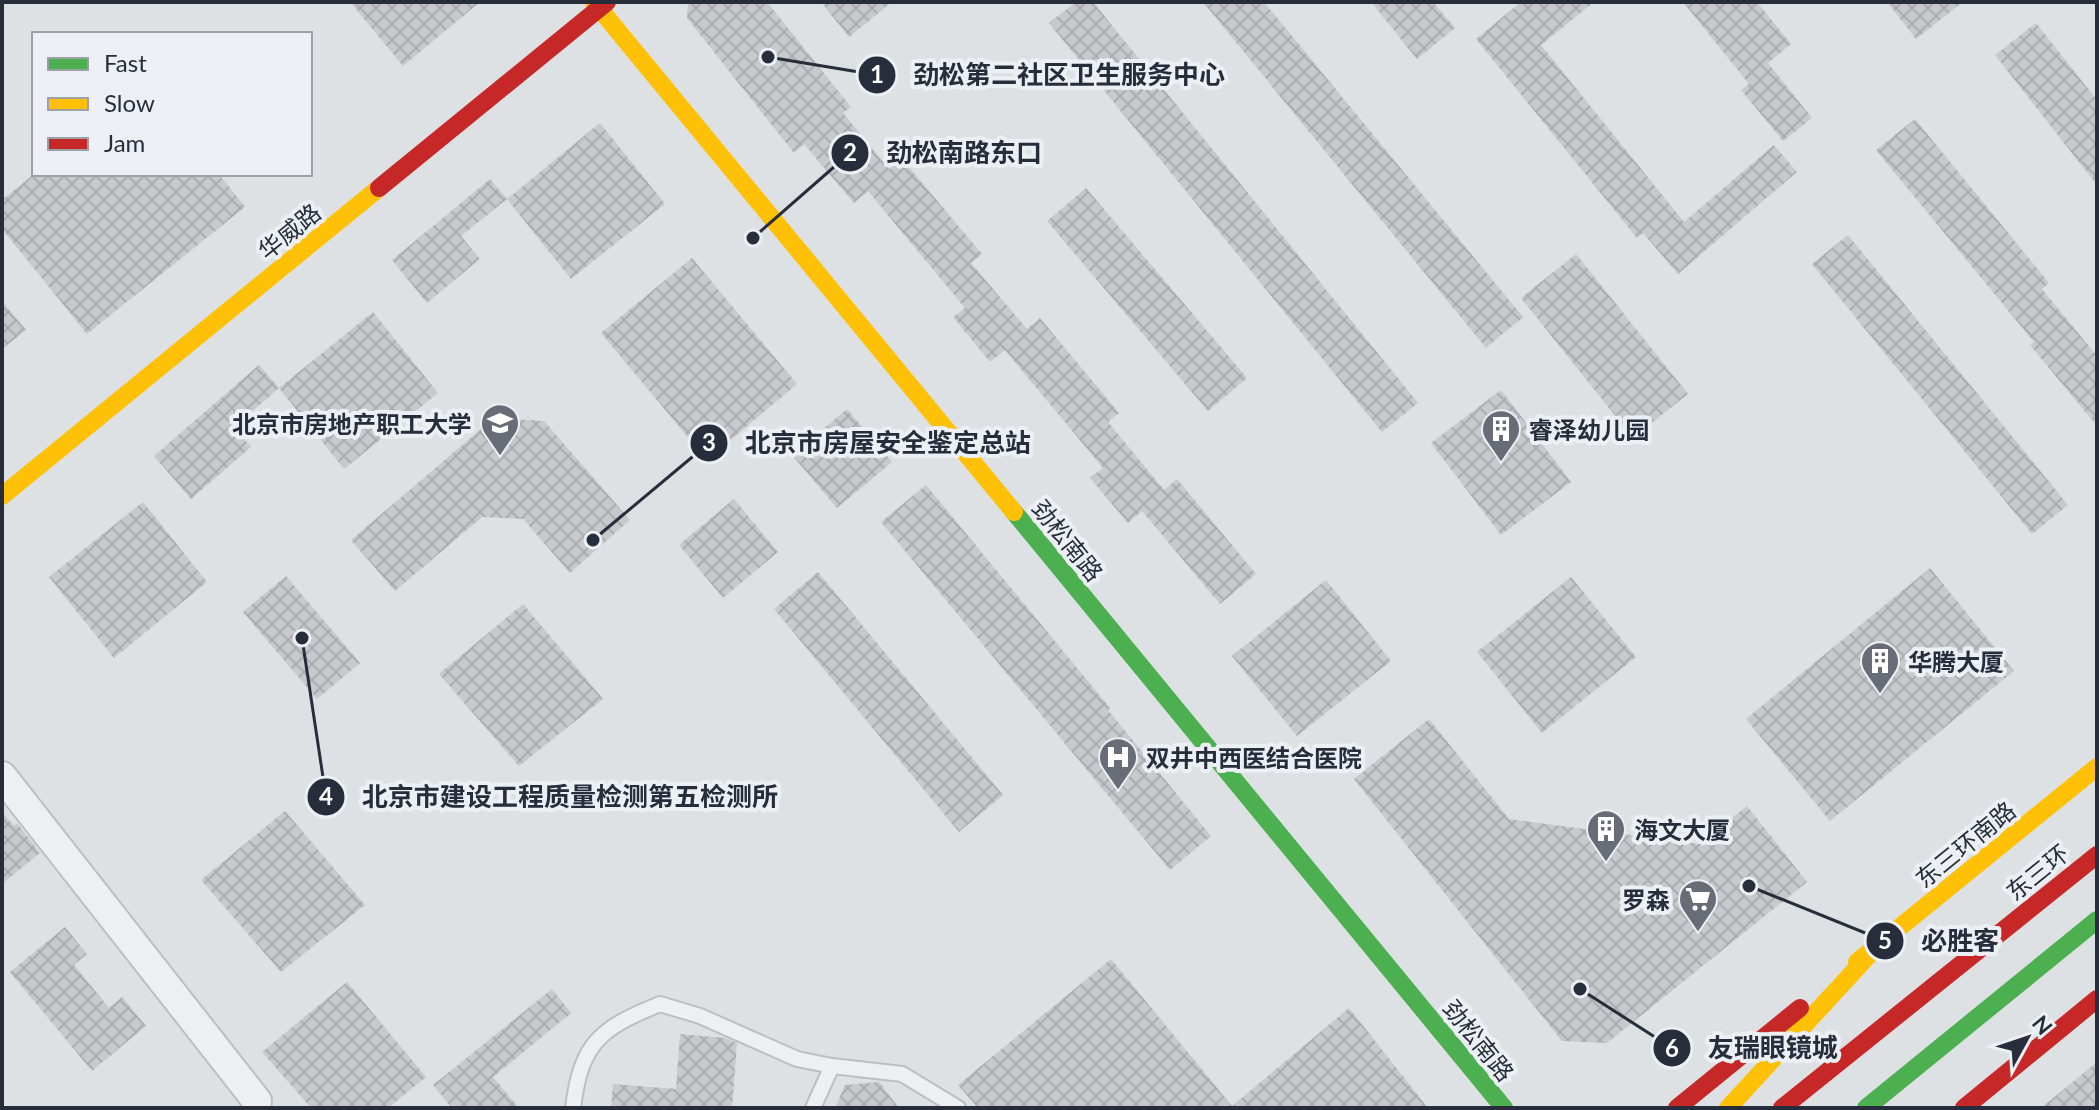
<svg xmlns="http://www.w3.org/2000/svg" width="2099" height="1110" viewBox="0 0 2099 1110" font-family="Lato,'Noto Sans SC',sans-serif">
<defs>
<pattern id="building-cross-hatch" width="8" height="8" patternUnits="userSpaceOnUse" patternTransform="scale(2)"><rect width="8" height="8" fill="#c7c9cc"/><path d="M0 0l8 8M0 8l8-8" fill="none" stroke="#abadb0"/></pattern>
</defs>
<rect width="100%" height="100%" fill="#dee1e4"/>
<!-- building -->
<g fill="url(#building-cross-hatch)">
<polygon points="350,2 480,2 403,66"/>
<polygon points="688,2 767,2 851,107 843,113 889,169 902,159 982,254 971,263 1027,329 1040,318 1119,413 1108,422 1164,490 1177,479 1256,574 1220,604 1142,511 1128,523 1090,478 1103,468 1005,350 990,362 953,317 965,308 868,191 854,203 804,144 794,153 687,18"/>
<polygon points="821,2 892,2 849,37"/>
<polygon points="1076,2 1093,2 1418,403 1382,432 1049,23"/>
<polygon points="1203,2 1264,2 1523,317 1486,348"/>
<polygon points="1371,2 1433,2 1455,28 1417,59"/>
<polygon points="1521,2 1594,2 1541,45 1684,222 1774,145 1797,172 1678,274 1643,233 1637,238 1476,39"/>
<polygon points="1683,2 1757,2 1791,44 1768,63 1812,118 1783,141 1741,90 1749,84"/>
<polygon points="1887,2 1963,2 1916,39"/>
<polygon points="2036,23 2097,100 2097,185 1995,55"/>
<polygon points="1915,119 2049,283 2042,289 2097,356 2097,426 2030,345 2034,342 1876,150"/>
<polygon points="600,123 665,204 571,279 507,199"/>
<polygon points="34,174 219,174 245,207 87,334 2,229 2,200"/>
<polygon points="490,179 507,199 461,236 480,259 427,303 392,260"/>
<polygon points="1086,188 1247,378 1208,411 1047,221"/>
<polygon points="1848,235 2068,505 2032,534 1812,264"/>
<polygon points="1576,254 1688,394 1633,438 1521,298"/>
<polygon points="692,258 797,384 707,460 601,333"/>
<polygon points="2,301 26,330 2,349"/>
<polygon points="373,312 438,393 344,469 279,388"/>
<polygon points="259,365 279,388 234,427 251,447 191,499 154,456"/>
<polygon points="1501,390 1571,482 1501,535 1431,443"/>
<polygon points="847,409 892,462 837,508 792,455"/>
<polygon points="494,418 544,421 630,520 570,573 523,519 482,517 395,591 351,540"/>
<polygon points="926,485 1110,708 1108,710 1211,836 1170,870 881,522"/>
<polygon points="734,499 778,552 723,598 679,545"/>
<polygon points="143,502 207,582 114,658 49,577"/>
<polygon points="1930,568 2014,671 1830,821 1746,719"/>
<polygon points="818,572 1003,795 959,832 774,609"/>
<polygon points="286,576 360,663 317,699 243,612"/>
<polygon points="1571,577 1636,657 1542,733 1477,652"/>
<polygon points="1326,580 1391,661 1297,736 1232,656"/>
<polygon points="523,604 603,699 519,766 439,674"/>
<polygon points="1429,719 1509,819 1699,844 1747,806 1807,882 1607,1043 1562,1041 1354,779"/>
<polygon points="285,811 365,905 281,972 201,880"/>
<polygon points="2,812 14,826 17,823 40,853 2,884"/>
<polygon points="65,927 87,954 74,965 109,1008 122,997 146,1026 92,1071 10,972"/>
<polygon points="1111,959 1232,1106 1349,1008 1428,1108 978,1108 958,1085"/>
<polygon points="347,982 426,1077 388,1108 311,1108 262,1052"/>
<polygon points="552,989 571,1013 493,1077 519,1108 452,1108 433,1085"/>
<polygon points="680,1034 725,1038 737,1043 732,1108 611,1108 613,1084 676,1089"/>
<polygon points="2097,1062 2097,1108 2041,1108"/>
<polygon points="879,1082 899,1108 835,1108 845,1085"/>
</g>
<g fill="none" stroke-linecap="round" stroke-linejoin="round">
<!-- lane casing -->
<g stroke="#bcbfc2" stroke-width="18">
<g id="lane">
<path d="M573,1108C581,1042 601,1028 660,1004L700,1016L797,1059L832,1066L902,1074L958,1108"/>
<polyline points="813,1108 832,1066"/>
</g>
</g>
<!-- street casing -->
<g stroke="#bcbfc2" stroke-width="32">
<polyline id="street" points="2,776 257,1101 256,1108"/>
</g>
<!-- lane -->
<use href="#lane" stroke="#eeeff0" stroke-width="14"/>
<!-- street -->
<use href="#street" stroke="#eeeff0" stroke-width="28"/>
<!-- fast -->
<g stroke="#4caf50" stroke-width="18">
<polyline points="1014,512 1504,1108"/>
<polyline points="1866,1108 2097,920"/>
</g>
<!-- slow -->
<g stroke="#ffc107" stroke-width="18">
<polyline points="594,2 1014,512"/>
<polyline points="2,496 379,188"/>
<polyline points="1857,962 2097,767"/>
<polyline points="1728,1108 1879,944"/>
</g>
<!-- jam -->
<g stroke="#c62828" stroke-width="18">
<polyline points="379,188 607,2"/>
<polyline points="1677,1108 1800,1008"/>
<polyline points="1782,1108 2097,855"/>
<polyline points="1964,1108 2097,999"/>
</g>
</g>
<!-- icons -->
<defs>
<g id="school-pin" transform="scale(2)"><path d="M0 17L-7.5 6A9.5 9.5 0 1 1 7.5 6Z" fill="#676c76" stroke="#eceff4"/><path d="M0-5L7-2L0 1L-7-2ZM-4 1L0 2.5L4 1V4Q0 6-4 4Z" fill="#fff"/></g>
<g id="building-pin" transform="scale(2)"><path d="M0 17L-7.5 6A9.5 9.5 0 1 1 7.5 6Z" fill="#676c76" stroke="#eceff4"/><path d="M-4-6H4V6H1V3H-1V6H-4ZM-2.5-4.3h1.7v1.8h-1.7ZM.8-4.3h1.7v1.8H.8ZM-2.5-1h1.7V.8h-1.7ZM.8-1h1.7V.8H.8Z" fill="#fff"/></g>
<g id="hospital-pin" transform="scale(2)"><path d="M0 17L-7.5 6A9.5 9.5 0 1 1 7.5 6Z" fill="#676c76" stroke="#eceff4"/><path d="M-5-5h3v3.5h4V-5h3V5h-3V1.5h-4V5h-3Z" fill="#fff"/></g>
<g id="supermarket-pin" transform="scale(2)"><path d="M0 17L-7.5 6A9.5 9.5 0 1 1 7.5 6Z" fill="#676c76" stroke="#eceff4"/><path d="M-6-5.5h2.5l.6 2H6L4.5 2H-2.5L-4.4-4H-6ZM-1.5 3.2a1.3 1.3 0 1 0 .1 0ZM3 3.2a1.3 1.3 0 1 0 .1 0Z" fill="#fff"/></g>
</defs>
<g fill-rule="evenodd">
<use href="#school-pin" x="500" y="423"/>
<use href="#building-pin" x="1501" y="429"/>
<use href="#building-pin" x="1880" y="661"/>
<use href="#hospital-pin" x="1118" y="757"/>
<use href="#building-pin" x="1606" y="829"/>
<use href="#supermarket-pin" x="1698" y="899"/>
</g>
<g text-anchor="middle" dominant-baseline="central" stroke-width="8" stroke-linejoin="round" paint-order="stroke">
<!-- street labels -->
<g font-size="24" fill="#272d3b" stroke="#eceff4">
<text transform="translate(289 231) rotate(-39)">华威路</text>
<text transform="translate(1068 540) rotate(51)">劲松南路</text>
<text transform="translate(1965 844) rotate(-39)">东三环南路</text>
<text transform="translate(2037 872) rotate(-39)">东三环</text>
<text transform="translate(1479 1040) rotate(51)">劲松南路</text>
</g>
<!-- poi labels -->
<g font-size="24" font-weight="bold" fill="#272d3b" stroke="#eceff4" text-anchor="start">
<text x="472" y="423" text-anchor="end">北京市房地产职工大学</text>
<text x="1529" y="429">睿泽幼儿园</text>
<text x="1908" y="661">华腾大厦</text>
<text x="1146" y="757">双井中西医结合医院</text>
<text x="1634" y="829">海文大厦</text>
<text x="1670" y="899" text-anchor="end">罗森</text>
</g>
</g>
<!-- callouts -->
<path fill="none" stroke="#272d3b" stroke-width="3" d="M768 57L877 75M753 238L850 153M593 540L709 443M302 638L326 797M1749 886L1885 941M1580 989L1672 1048"/>
<g fill="#272d3b" stroke="#eceff4" stroke-width="3">
<circle cx="768" cy="57" r="8"/>
<circle cx="753" cy="238" r="8"/>
<circle cx="593" cy="540" r="8"/>
<circle cx="302" cy="638" r="8"/>
<circle cx="1749" cy="886" r="8"/>
<circle cx="1580" cy="989" r="8"/>
<circle cx="877" cy="75" r="20"/>
<circle cx="850" cy="153" r="20"/>
<circle cx="709" cy="443" r="20"/>
<circle cx="326" cy="797" r="20"/>
<circle cx="1885" cy="941" r="20"/>
<circle cx="1672" cy="1048" r="20"/>
</g>
<g font-size="24" text-anchor="middle" font-weight="bold" fill="#fff">
<text x="877" y="83">1</text>
<text x="850" y="161">2</text>
<text x="709" y="451">3</text>
<text x="326" y="805">4</text>
<text x="1885" y="949">5</text>
<text x="1672" y="1057">6</text>
</g>
<g font-size="26" text-anchor="middle" font-weight="bold" fill="#272d3b" stroke="#eceff4" stroke-width="8" stroke-linejoin="round" paint-order="stroke">
<text x="1069" y="84">劲松第二社区卫生服务中心</text>
<text x="964" y="162">劲松南路东口</text>
<text x="888" y="452">北京市房屋安全鉴定总站</text>
<text x="570" y="806">北京市建设工程质量检测第五检测所</text>
<text x="1960" y="950">必胜客</text>
<text x="1773" y="1057">友瑞眼镜城</text>
</g>
<!-- border -->
<rect width="2099" height="1110" fill="none" stroke="#272d3b" stroke-width="8"/>
<!-- legend -->
<rect x="32" y="32" width="280" height="144" fill="#eceff4" stroke="#9da1aa" stroke-width="2"/>
<rect x="48" y="58" width="40" height="12" fill="#4caf50" stroke="#9da1aa" stroke-width="2"/>
<text x="104" y="72" font-size="24" fill="#272d3b">Fast</text>
<rect x="48" y="98" width="40" height="12" fill="#ffc107" stroke="#9da1aa" stroke-width="2"/>
<text x="104" y="112" font-size="24" fill="#272d3b">Slow</text>
<rect x="48" y="138" width="40" height="12" fill="#c62828" stroke="#9da1aa" stroke-width="2"/>
<text x="104" y="152" font-size="24" fill="#272d3b">Jam</text>
<!-- north arrow -->
<g transform="translate(2027 1038) rotate(50)" stroke="#eceff4" stroke-width="6" paint-order="stroke">
<path d="M0-6L14 30L0 20L-14 30Z" fill="#272d3b"/>
<text y="-12" font-size="22" font-weight="bold" text-anchor="middle" fill="#272d3b">N</text>
</g>
</svg>
